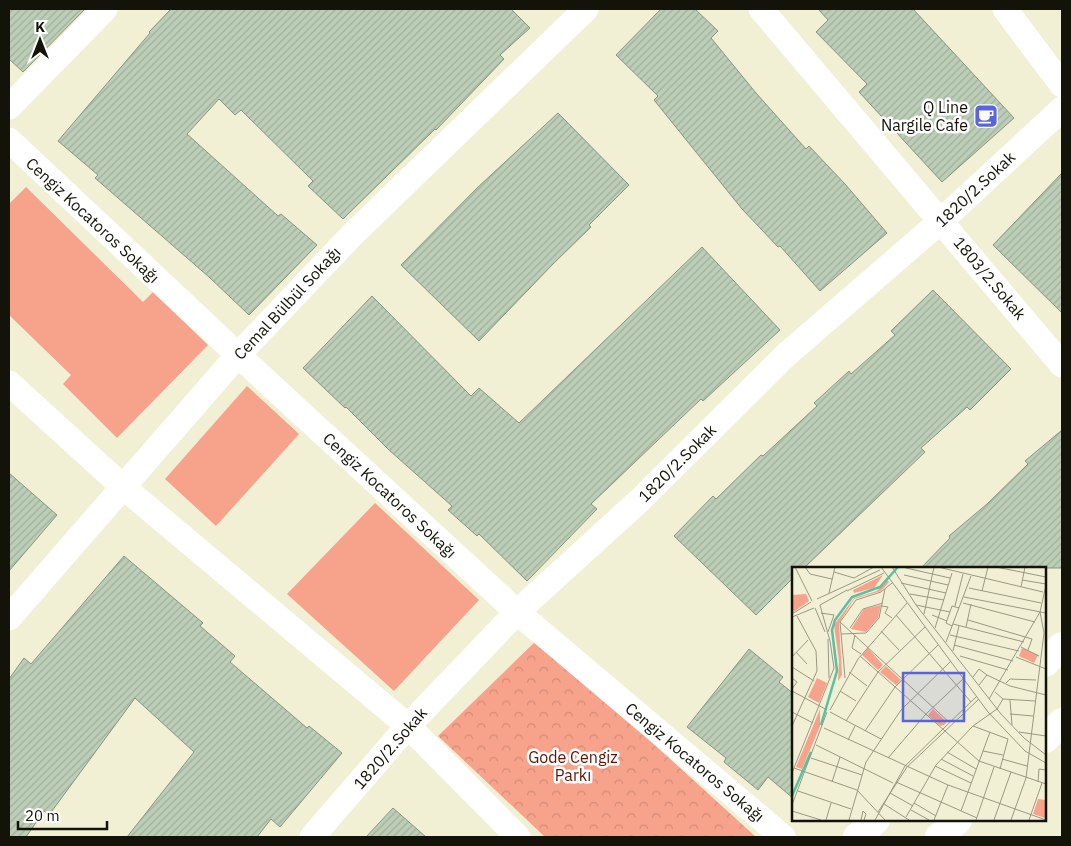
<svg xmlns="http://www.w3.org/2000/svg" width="1071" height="846" viewBox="0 0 1071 846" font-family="'IBM Plex Sans',sans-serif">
<defs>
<pattern id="park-crowns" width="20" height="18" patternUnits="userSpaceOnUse" patternTransform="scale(1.25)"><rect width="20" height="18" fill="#f7a28b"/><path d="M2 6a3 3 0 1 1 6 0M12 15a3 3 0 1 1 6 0" fill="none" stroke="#d38b77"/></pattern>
<pattern id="building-hatch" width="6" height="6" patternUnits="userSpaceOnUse" patternTransform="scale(1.25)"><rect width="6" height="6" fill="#bcceb7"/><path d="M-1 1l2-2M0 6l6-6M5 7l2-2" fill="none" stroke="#a1b09c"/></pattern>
</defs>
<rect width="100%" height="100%" fill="#f2f0d4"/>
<!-- park -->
<polygon fill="url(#park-crowns)" points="538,639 756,837 545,837 438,736"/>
<!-- pitch -->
<g fill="#f7a28b">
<polygon points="26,187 143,302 153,292 208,345 117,438 63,384 71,375 9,315 9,204"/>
<polygon points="247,386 299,434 216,526 165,479"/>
<polygon points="375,503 479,600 394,691 287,594"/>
</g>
<!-- building -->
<g fill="url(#building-hatch)" stroke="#859680">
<polygon points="9,9 85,9 23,72 9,59"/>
<polygon points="171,9 511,9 530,28 500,55 504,59 436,130 435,129 343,219 308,186 313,181 241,110 235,115 219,99 187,134 278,216 281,214 317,245 249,315 209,277 95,178 98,175 58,141 150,33 149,32"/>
<polygon points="661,9 695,9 718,31 711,38 756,93 806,149 809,146 845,184 887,233 820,291 780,246 778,247 742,209 654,100 658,96 616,55"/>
<polygon points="818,9 913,9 1014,118 942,182 859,92 867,84 816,32 828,20"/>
<polygon points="558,113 629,185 589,225 591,227 553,264 479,341 401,265 477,188"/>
<polygon points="1062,173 1062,313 993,245"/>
<polygon points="702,247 780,330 703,401 701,399 591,504 597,509 527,581 479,534 477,536 448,510 452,506 389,450 346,407 345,408 303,368 372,296 471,396 479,388 519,423"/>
<polygon points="933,290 1011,369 970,410 967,407 921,448 925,452 804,568 794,568 794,577 756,615 674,536 713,496 716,499 761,455 763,456 817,406 814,403 849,371 851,374 895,335 891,331"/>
<polygon points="1062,430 1062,568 921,568 950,538 949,536 987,504 1028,464 1025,461"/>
<polygon points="9,473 57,515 9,571"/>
<polygon points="124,556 203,623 200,626 235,656 230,662 307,728 309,726 342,753 280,827 271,819 257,837 127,837 194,752 135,698 49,815 44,811 26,837 9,837 9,679 24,658 31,664"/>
<polygon points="749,649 783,677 779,682 794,694 794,799 768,777 758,790 724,762 726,758 687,727"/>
<polygon points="393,808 426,837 366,837"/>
</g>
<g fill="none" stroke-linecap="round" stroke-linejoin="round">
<!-- minor -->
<g stroke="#fff" stroke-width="25">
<polyline points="761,9 1062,365"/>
<polyline points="1005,9 1062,85"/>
<polyline points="9,107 105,9"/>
<polyline points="9,140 238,355 517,612 783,837"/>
<polyline points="9,383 122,486 408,726 518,837"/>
<polyline points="9,618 238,355 352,235 586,9"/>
<polyline points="312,837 408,726 517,612 640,500 786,355 942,220 1062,109"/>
</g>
<!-- tertiary -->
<g stroke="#fff" stroke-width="28">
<polyline points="1045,663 1062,646"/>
<polyline points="1045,739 1062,722"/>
<polyline points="857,837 876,820"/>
<polyline points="939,837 958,820"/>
</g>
</g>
<!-- icons -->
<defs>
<g id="cafe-square" transform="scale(1.25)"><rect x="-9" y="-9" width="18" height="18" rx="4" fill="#5a64dc" stroke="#fff"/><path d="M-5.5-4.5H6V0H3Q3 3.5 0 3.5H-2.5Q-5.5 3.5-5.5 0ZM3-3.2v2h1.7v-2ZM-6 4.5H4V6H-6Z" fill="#fff"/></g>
</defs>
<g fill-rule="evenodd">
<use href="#cafe-square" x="986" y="116"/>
</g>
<g text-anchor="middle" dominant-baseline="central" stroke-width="5" stroke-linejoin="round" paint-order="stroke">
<!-- poi labels -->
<g font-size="16" fill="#131309" stroke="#fff" text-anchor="end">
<text x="968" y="107">Q Line<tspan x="968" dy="18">Nargile Cafe</tspan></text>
</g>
<!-- street labels -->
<g font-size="16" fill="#131309" stroke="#fff">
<text transform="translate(975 189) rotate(-43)">1820/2.Sokak</text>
<text transform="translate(93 220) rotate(43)">Cengiz Kocatoros Sokağı</text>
<text transform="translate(990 278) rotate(50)">1803/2.Sokak</text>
<text transform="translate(287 303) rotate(-47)">Cemal Bülbül Sokağı</text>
<text transform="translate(677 463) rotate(-45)">1820/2.Sokak</text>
<text transform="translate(390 495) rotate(43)">Cengiz Kocatoros Sokağı</text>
<text transform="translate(390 748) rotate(-49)">1820/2.Sokak</text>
<text transform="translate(695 762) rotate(40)">Cengiz Kocatoros Sokağı</text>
</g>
<!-- park labels -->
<g font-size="16" fill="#5f1501" stroke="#fff">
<text x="573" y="757">Gode Cengiz<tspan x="573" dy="18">Parkı</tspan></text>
</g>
</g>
<!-- overview -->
<g transform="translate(792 567)">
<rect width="254" height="254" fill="#f2f0d4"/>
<path d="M14,27L17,34L0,46V28Z" fill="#f7a28b"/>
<path d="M91,8L82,21L62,26L61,23ZM95,13L97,15L89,24L62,32L47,56L50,108L46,114L47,94L42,58L62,31L85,24ZM89,38L86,51L74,65L59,62L72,42ZM76,81L91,98L86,103L70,88ZM230,81L246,88L242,96L227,89ZM94,99L109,113L104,118L88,105ZM25,111L35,116L27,136L16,130ZM28,142V159L10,202L4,200ZM141,142L155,155L152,158L148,159L136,148ZM246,232L254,233L253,251L241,247Z" fill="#f7a28b"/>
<path fill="none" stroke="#58c1a4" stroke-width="2.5" d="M29,158L45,104L40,63L43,53L60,30L88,20L106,0M0,229L19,185"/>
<path fill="none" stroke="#999883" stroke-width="1" d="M3,0L20,34M13,0L18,7L40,12M89,0L196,145L233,184L254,196M100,0L124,38L209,147L232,171L254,188M146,0L251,25M204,0L254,10M114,1L158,11M42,5L62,11L82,0M112,8L156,18M230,13L254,17M109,16L154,26M229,20L233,0M177,21L249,36M55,24L92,6M190,24L196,0M37,26L43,0M118,27L152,33M172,30L254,46M25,32L88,3M171,36L243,55M28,38L55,23M124,38L158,45M90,39L96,40L93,46L100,51M163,39L171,7M23,41L33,65M29,46L42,48L36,65M0,47L19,35M132,47L142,0M104,48L179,135M140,48L155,54M0,50L22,41M176,53L240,72L236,83M48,55L157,155M161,57L232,75M160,59L154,56L160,39L167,41M174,60L179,37M58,61L71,42L91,36M143,61L160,6M89,64L107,83M49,67L74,66L87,51L93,22M63,68L60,81L69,87M158,68L227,84M36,72L37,111M154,75L179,9M162,78L221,94M229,80L247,89M161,84L167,59M4,85L15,97M68,89L187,194L254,217M168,89L216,103M0,90L16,73M224,90L254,102M0,100L22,114M57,105L75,119M181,110L187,102L195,108M0,111L5,115L0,122M53,111L48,55L64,33L89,25L100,16M214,116L218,112L244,113M187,118L195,108L218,119L254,128M0,124L35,143M48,124L64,134M203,125L211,132L243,134M197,132L248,45L254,18M218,133L220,158M38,143L66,92L115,36M0,145L21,156M38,145L89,172M218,147L241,149M54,154L86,105L133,60M0,159L25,104L24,84L5,49M181,159L216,172M32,161L156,218L254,253M73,164L103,120L146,78M227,165L254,169M56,173L63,159M24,178L101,216M191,184L211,188M155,185L184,202M19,191L70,208M96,191L134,147L172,111M149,192L181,209M210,192L235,199M143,199L179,216M2,201L65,223L93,253M208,202L216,172M0,206L42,101L38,74L28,38M40,215L48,190M104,215L185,251M246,215L247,202L254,203M6,224L59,242M98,226L121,239M122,236L144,249M92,237L117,253M0,238L35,145M119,243L137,253M0,244L29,253M169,244L198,165M86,245L115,200L187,132M114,250L144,198L181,159L205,142L211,132M34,253L39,236M57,253L74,195L109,143L159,94M69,253L71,244L74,247L72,253M83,253L113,199L185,129M142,253L156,218M184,253L202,200M202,253L219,205M219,253L234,211L252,66L248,45M237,253L250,216"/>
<path fill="#5a64dc" fill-opacity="0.15" stroke="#5a64dc" stroke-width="2.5" d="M111,106H172V154H111Z"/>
<rect width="254" height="254" fill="none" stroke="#131309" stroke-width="2.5"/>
</g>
<!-- border -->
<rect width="1071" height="846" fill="none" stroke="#131309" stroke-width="20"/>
<!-- north arrow -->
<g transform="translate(40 40)" stroke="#ffffff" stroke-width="4" paint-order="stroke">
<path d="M0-4L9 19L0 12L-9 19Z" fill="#131309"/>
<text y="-8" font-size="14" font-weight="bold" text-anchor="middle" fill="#131309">K</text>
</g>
<!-- scale -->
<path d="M18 821v8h89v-8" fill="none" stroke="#131309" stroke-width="2.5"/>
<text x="25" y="821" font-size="15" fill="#131309" stroke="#ffffff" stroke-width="4" paint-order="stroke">20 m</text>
</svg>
